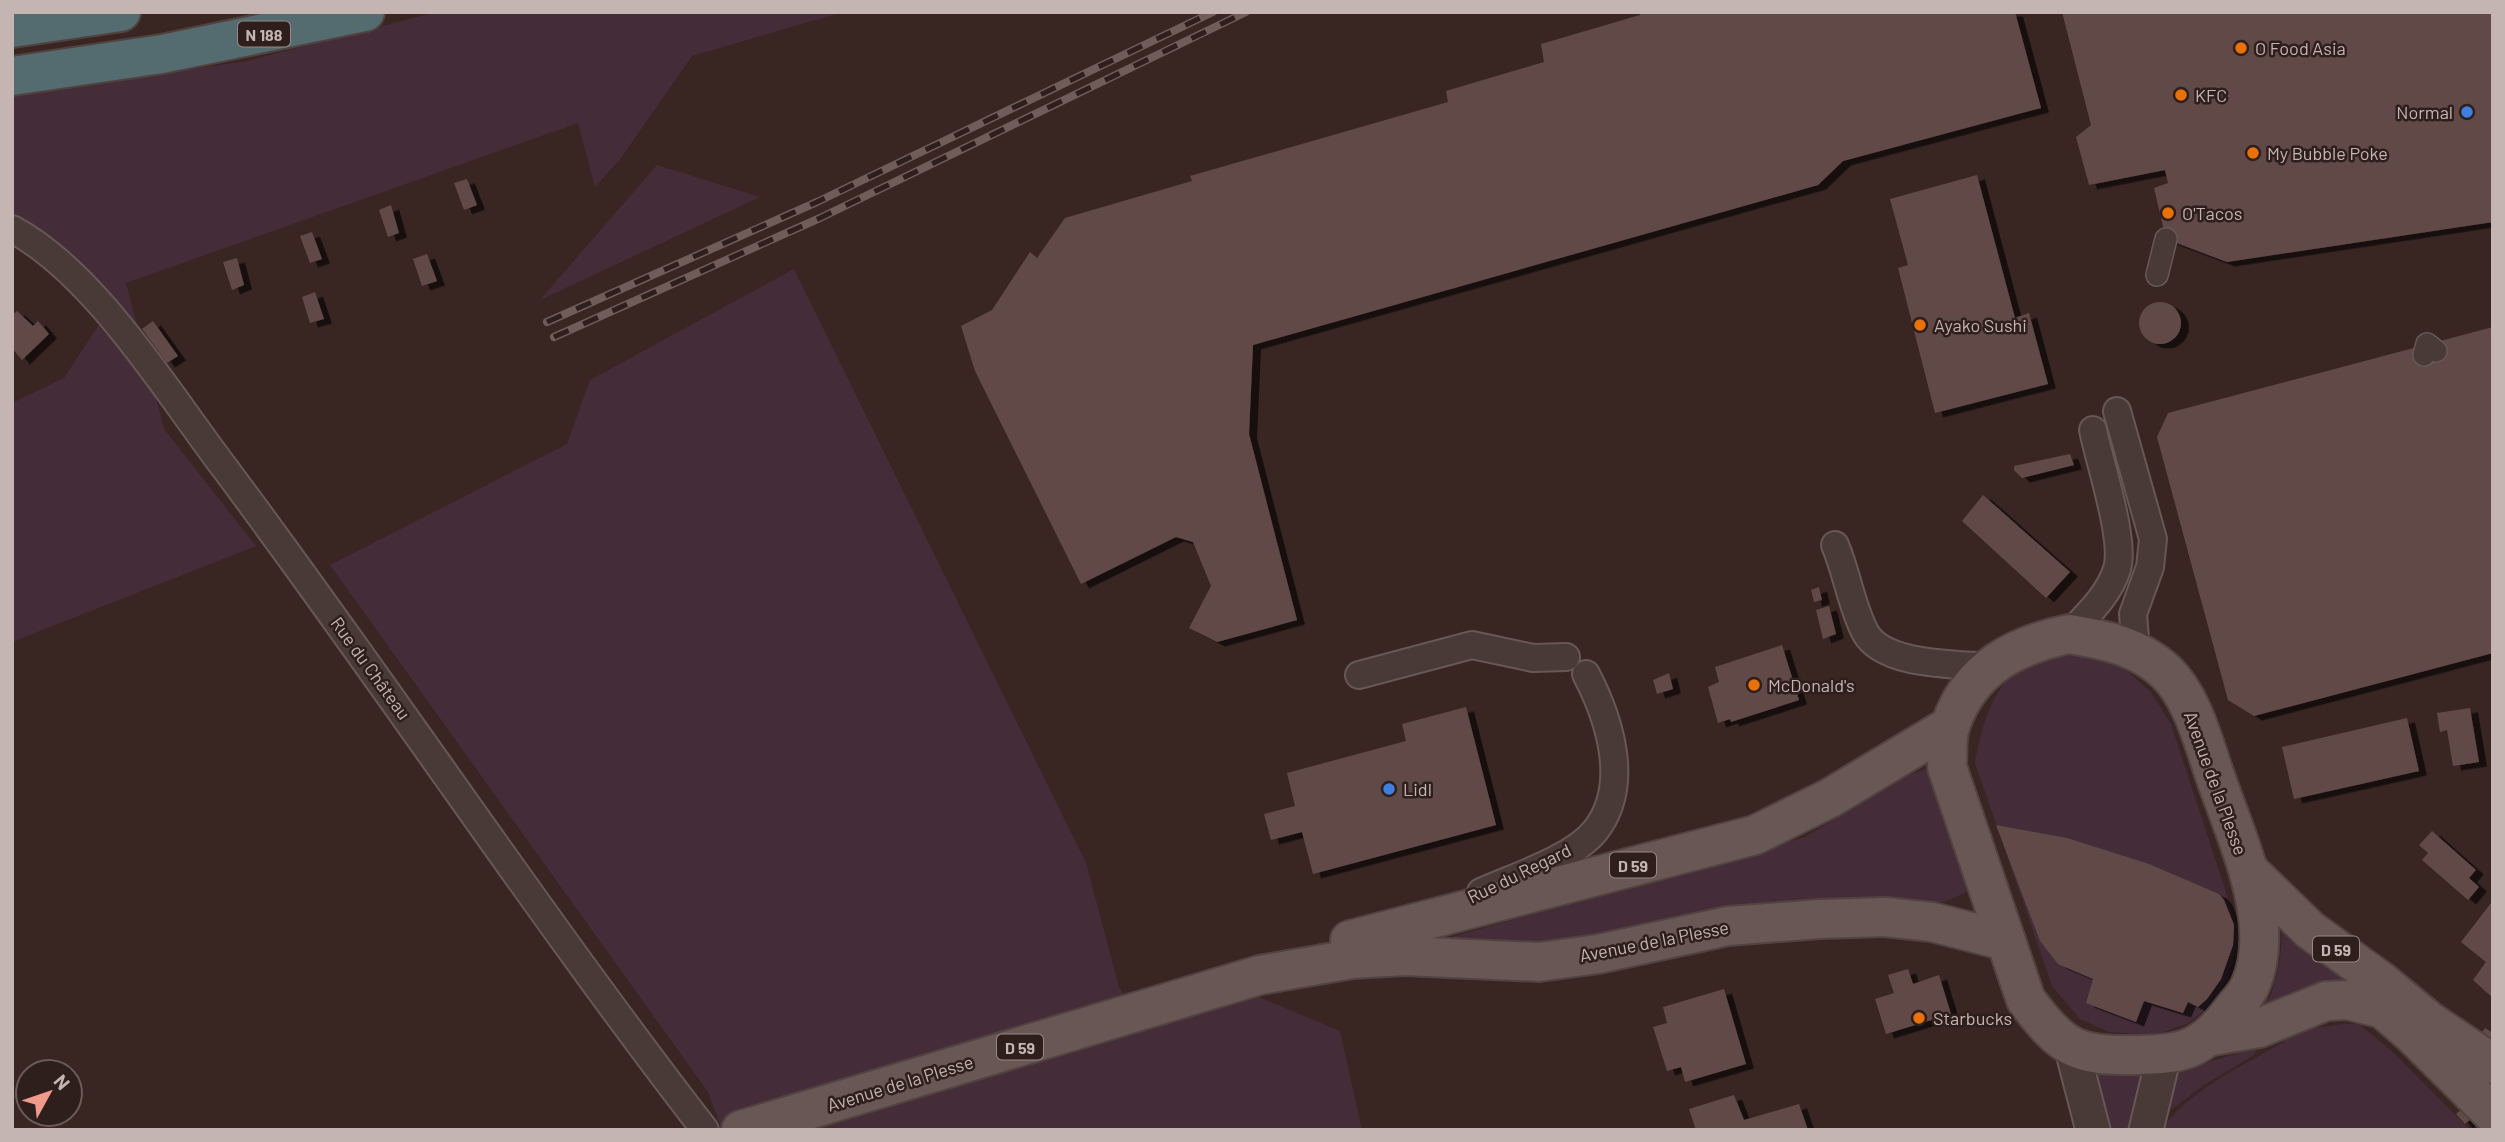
<svg xmlns="http://www.w3.org/2000/svg" width="2505" height="1142" viewBox="0 0 2505 1142" font-family="Barlow,sans-serif">
<defs>
<filter id="shadow"><feDropShadow dx="8" dy="4.5" stdDeviation="0" flood-color="#0009"/></filter>
</defs>
<rect width="100%" height="100%" fill="#392623"/>
<!-- green -->
<g fill="#442d39">
<polygon points="436,12 843,12 692,56 621,158 595,187 578,123 126,283 164,429 256,546 12,642 12,403 64,378 107,312 12,229 12,95 247,61"/>
<polygon points="657,165 760,197 540,300"/>
<polygon points="794,269 1086,863 1119,987 1141,1021 1254,995 1340,1031 1362,1130 722,1130 708,1092 330,565 567,444 590,380"/>
<path d="M2077,655L2119,664L2150,691L2171,724L2237,926L2238,943L2228,978L2211,1005L2189,1023L2155,1035L2109,1032L2080,1019L2052,986L1975,763C1981,727 1996,670 2038,660C2050,657 2064,656 2077,655Z"/>
<path d="M1926,769L1967,892L1944,902L1864,899L1567,949L1416,947L1805,837C1846,814 1880,782 1926,769Z"/>
<path d="M2279,907L2352,970L2345,983L2265,1015L2255,1005L2270,997C2280,967 2285,940 2279,907Z"/>
<path d="M2345,1024H2359L2394,1053L2470,1130H2162C2184,1093 2247,1063 2284,1042L2294,1032L2305,1029Z"/>
<polygon points="2258,1047 2254,1055 2204,1085 2155,1122 2167,1083 2177,1072"/>
<polygon points="2093,1068 2149,1076 2133,1130 2107,1130"/>
</g>
<!-- building -->
<g fill="#604a47" filter="url(#shadow)">
<polygon points="1640,12 2015,12 2041,108 1843,161 1818,185 1253,345 1249,434 1297,620 1217,642 1189,628 1211,586 1193,542 1176,537 1081,584 975,371 961,326 992,310 1030,252 1037,258 1065,218 1192,181 1190,176 1448,102 1446,91 1544,62 1541,44 1640,15"/>
<polygon points="2062,12 2493,12 2493,222 2227,262 2166,239 2154,188 2168,183 2165,170 2089,185 2076,137 2091,125"/>
<polygon points="1977,175 2015,318 2029,313 2048,384 1935,413 1898,268 1908,265 1890,199"/>
<polygon points="467,179 477,205 464,210 454,183"/>
<polygon points="391,205 399,233 388,237 379,210"/>
<polygon points="312,232 322,259 310,263 300,236"/>
<polygon points="427,254 437,281 422,286 413,259"/>
<polygon points="237,258 244,285 232,290 223,262"/>
<polygon points="315,292 324,319 310,323 302,297"/>
<circle cx="2160" cy="323" r="21"/>
<polygon points="17,311 33,326 38,321 49,334 22,360 12,348 12,315"/>
<polygon points="153,321 178,356 167,363 142,329"/>
<polygon points="2493,327 2493,653 2254,716 2228,700 2157,437 2168,413"/>
<polygon points="2070,454 2074,465 2022,478 2014,470 2014,466"/>
<polygon points="1983,495 2070,572 2046,598 1962,521"/>
<polygon points="1819,587 1822,600 1814,602 1811,590"/>
<polygon points="1829,606 1836,634 1823,639 1816,610"/>
<polygon points="1782,645 1799,700 1731,722 1730,719 1718,723 1708,687 1719,682 1715,667"/>
<polygon points="1669,673 1673,689 1657,694 1653,680"/>
<polygon points="1466,707 1496,825 1313,874 1302,832 1271,840 1264,814 1295,806 1287,773 1406,741 1402,724"/>
<polygon points="2470,708 2479,762 2453,766 2447,730 2440,732 2437,713"/>
<polygon points="2407,718 2419,771 2294,799 2282,747"/>
<polygon points="1996,825 2067,838 2149,864 2219,894 2224,900 2234,925 2233,945 2221,979 2207,999 2198,1007 2188,1002 2183,1013 2144,1001 2136,1022 2086,1003 2093,979 2058,964 2040,941"/>
<polygon points="2432,831 2476,870 2469,878 2479,887 2468,900 2422,860 2428,853 2419,845"/>
<polygon points="2491,903 2493,903 2493,998 2473,980 2486,962 2461,942"/>
<polygon points="1908,969 1913,984 1939,975 1951,1014 1886,1034 1875,999 1894,993 1888,975"/>
<polygon points="1724,989 1746,1064 1685,1082 1681,1067 1667,1071 1653,1027 1667,1023 1663,1007"/>
<polygon points="2485,1028 2493,1033 2493,1042 2481,1034"/>
<polygon points="1734,1095 1744,1120 1799,1104 1808,1130 1696,1130 1689,1109"/>
<polygon points="2462,1109 2471,1119 2465,1124 2456,1114"/>
</g>
<g fill="none" stroke-linecap="round" stroke-linejoin="round">
<!-- pedestrian casing -->
<g stroke="#675755" stroke-width="24">
<g id="pedestrian">
<polyline points="2157,275 2166,239"/>
<polyline points="2424,355 2427,344 2436,351"/>
</g>
</g>
<!-- minor casing -->
<g stroke="#675755" stroke-width="30">
<g id="minor">
<path d="M12,229C95,273 167,392 224,467C387,685 538,914 705,1130"/>
<polyline points="2117,411 2153,539 2150,567 2133,614 2136,650"/>
<path d="M1835,545C1847,573 1851,605 1865,632C1883,666 1956,664 1990,667"/>
<path d="M2069,634C2087,615 2109,595 2117,569C2126,541 2099,461 2093,430"/>
<polyline points="1359,675 1472,645 1533,658 1566,657"/>
<path d="M1481,892C1514,877 1572,859 1595,831C1631,786 1610,720 1586,674"/>
</g>
</g>
<!-- tertiary casing -->
<g stroke="#675755" stroke-width="37">
<g id="tertiary">
<polyline points="2072,1049 2093,1130"/>
<polyline points="2146,1130 2164,1055"/>
</g>
</g>
<!-- primary casing -->
<g stroke="#524240" stroke-width="42">
<g id="primary">
<path d="M2069,634C2106,640 2138,646 2166,672C2195,700 2205,750 2219,787C2239,844 2277,926 2250,986C2246,995 2237,1004 2231,1012C2203,1049 2182,1055 2136,1055C2074,1056 2063,1048 2026,1000L1947,767C1948,753 1946,736 1951,724C1970,668 2016,645 2069,634Z"/>
<polyline points="2249,871 2310,930 2382,982 2429,1021 2493,1064"/>
<polyline points="1350,940 1755,835 1830,798 1950,726"/>
<polyline points="2212,1036 2259,1028 2326,1001 2348,1000 2383,1009 2413,1035 2493,1114"/>
<polyline points="741,1130 1260,975 1352,959 1404,956 1539,962 1598,954 1728,926 1820,919 1885,917 1932,922 2006,941"/>
</g>
</g>
<!-- motorway casing -->
<g stroke="#51413f" stroke-width="42">
<g id="motorway">
<polyline points="12,28 121,12"/>
<polyline points="12,76 162,54 365,12"/>
</g>
</g>
<!-- pedestrian -->
<use href="#pedestrian" stroke="#493937" stroke-width="21"/>
<!-- minor -->
<use href="#minor" stroke="#493937" stroke-width="26"/>
<!-- tertiary -->
<use href="#tertiary" stroke="#493937" stroke-width="33"/>
<!-- primary -->
<use href="#primary" stroke="#695755" stroke-width="38"/>
<!-- motorway -->
<use href="#motorway" stroke="#546b6f" stroke-width="38"/>
<!-- rail casing -->
<g stroke="#705c59" stroke-width="8">
<g id="rail">
<polyline points="547,322 817,202 1213,12"/>
<polyline points="554,337 820,218 1246,12"/>
</g>
</g>
<!-- rail -->
<use href="#rail" stroke="#2e1e1c" stroke-width="5" stroke-dasharray="16" stroke-linecap="butt"/>
</g>
<!-- markers -->
<g fill="#e8710a" stroke="#2e1e1c" stroke-width="2.5">
<circle cx="2241" cy="48" r="7"/>
<circle cx="2181" cy="95" r="7"/>
<circle cx="2253" cy="153" r="7"/>
<circle cx="2168" cy="213" r="7"/>
<circle cx="1920" cy="325" r="7"/>
<circle cx="1754" cy="685" r="7"/>
<circle cx="1919" cy="1018" r="7"/>
</g>
<g fill="#3f7fe0" stroke="#2e1e1c" stroke-width="2.5">
<circle cx="2467" cy="112" r="7"/>
<circle cx="1389" cy="789" r="7"/>
</g>
<g text-anchor="middle" dominant-baseline="central" stroke-width="5" stroke-linejoin="round" paint-order="stroke">
<!-- shield labels -->
<g fill="#2e1e1c" stroke="#988885" stroke-width="2">
<rect x="238" y="21.5" width="52" height="25" rx="5"/>
<rect x="1610" y="852.5" width="46" height="25" rx="5"/>
<rect x="2313" y="936.5" width="46" height="25" rx="5"/>
<rect x="997" y="1034.5" width="46" height="25" rx="5"/>
</g>
<g font-size="16" font-weight="bold" fill="#c5b5b2">
<text x="264" y="34">N 188</text>
<text x="1633" y="865">D 59</text>
<text x="2336" y="949">D 59</text>
<text x="1020" y="1047">D 59</text>
</g>
<!-- poi labels -->
<g font-size="18" fill="#c5b5b2" stroke="#2e1e1c" text-anchor="start">
<text x="2255" y="48">O Food Asia</text>
<text x="2195" y="95">KFC</text>
<text x="2453" y="112" text-anchor="end">Normal</text>
<text x="2267" y="153">My Bubble Poke</text>
<text x="2182" y="213">O'Tacos</text>
<text x="1934" y="325">Ayako Sushi</text>
<text x="1768" y="685">McDonald's</text>
<text x="1403" y="789">Lidl</text>
<text x="1933" y="1018">Starbucks</text>
</g>
<!-- street labels -->
<g font-size="18" fill="#c5b5b2" stroke="#2e1e1c">
<text transform="translate(371 668) rotate(54)">Rue du Château</text>
<text transform="translate(2216 783) rotate(70)">Avenue de la Plesse</text>
<text transform="translate(1519 873) rotate(-26)">Rue du Regard</text>
<text transform="translate(1654 941) rotate(-11)">Avenue de la Plesse</text>
<text transform="translate(900 1083) rotate(-17)">Avenue de la Plesse</text>
</g>
</g>
<!-- border -->
<rect width="2505" height="1142" fill="none" stroke="#c5b5b2" stroke-width="28"/>
<!-- north arrow -->
<g transform="translate(49 1093) rotate(50)"><circle r="33" fill="#2e1e1c" stroke="#6a5a58" stroke-width="2"/>
<path d="M0-5L12 26L0 18L-12 26Z" fill="#f19a8c"/>
<text y="-10" font-size="19" font-weight="bold" text-anchor="middle" fill="#c5b5b2">N</text>
</g>
</svg>
